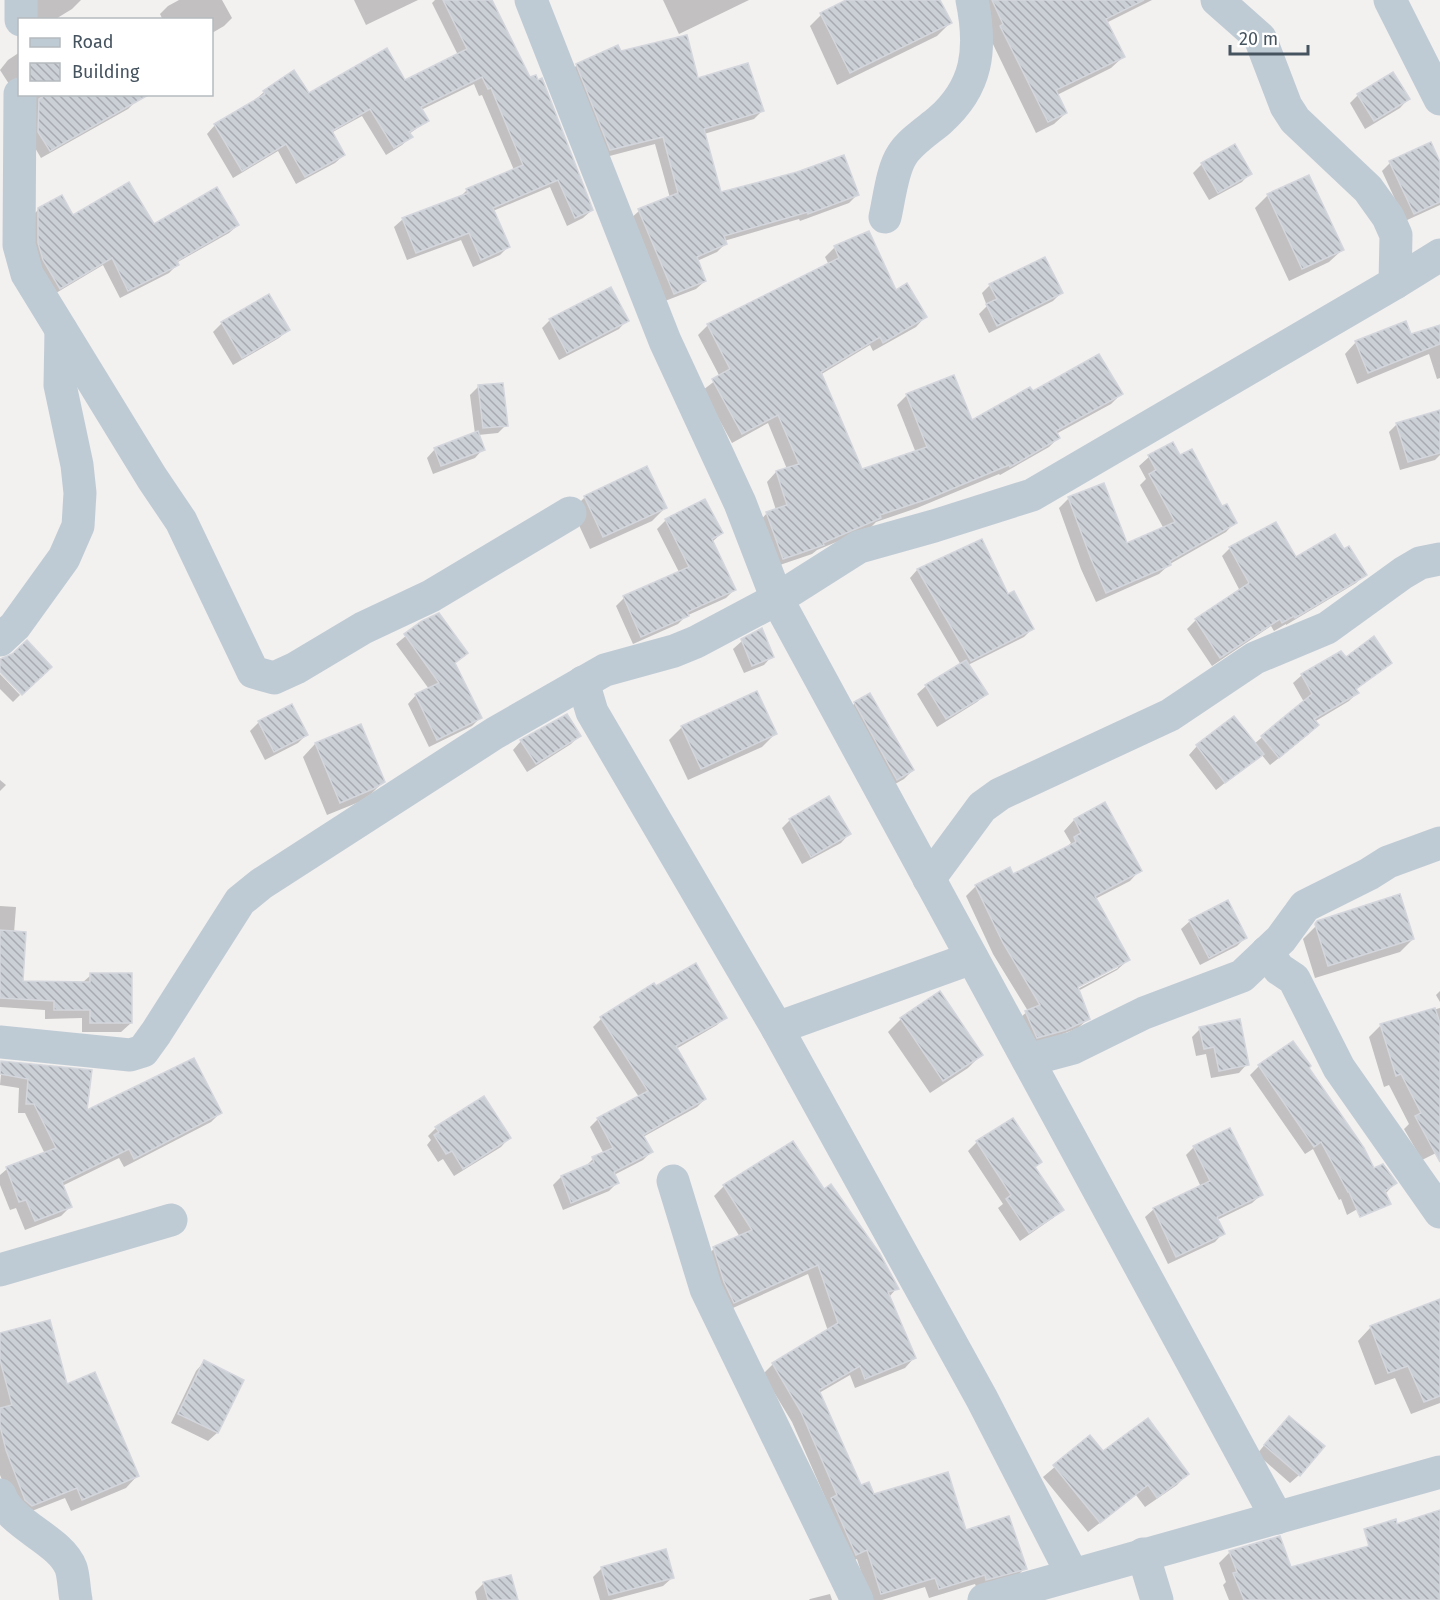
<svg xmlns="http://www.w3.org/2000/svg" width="1440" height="1600" viewBox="0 0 1440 1600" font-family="'Fira Sans',sans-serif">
<defs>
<pattern id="building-back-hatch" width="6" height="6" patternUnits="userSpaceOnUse" patternTransform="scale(1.5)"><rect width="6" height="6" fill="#cbcfd6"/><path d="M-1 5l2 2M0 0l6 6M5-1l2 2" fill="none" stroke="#a7abb1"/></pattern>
</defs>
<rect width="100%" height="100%" fill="#f3f0f0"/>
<!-- shadow -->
<g fill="#0003" fill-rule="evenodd">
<polygon points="27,0 81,0 72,9 54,20 30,20"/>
<polygon points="179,0 222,0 232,18 224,26 212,33 212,20 163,20 160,14 168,6"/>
<polygon points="354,0 418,0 366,25"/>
<polygon points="435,0 491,0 592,210 583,218 567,226 550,187 493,211 508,247 500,255 473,267 461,240 407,260 394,227 403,219 460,197 467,190 514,170 482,95 479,96 474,84 421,110 427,121 409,134 411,137 402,145 386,155 362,116 331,133 344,155 335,163 296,184 278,151 233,178 207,134 215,125 255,100 264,92 308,95 404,82 458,55 432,3"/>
<polygon points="663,0 749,0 679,34"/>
<polygon points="850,0 938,0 950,23 937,36 837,85 810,26 823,13"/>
<polygon points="975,0 1152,0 1106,23 1123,57 1111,68 1057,95 1066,113 1054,124 1036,133 990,38"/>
<polygon points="20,52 20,85 9,84 0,70 8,60"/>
<polygon points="620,53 697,80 762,111 754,119 704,134 720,194 857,195 849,203 800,221 799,219 724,241 726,243 717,252 697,261 705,281 696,289 665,301 630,219 639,211 670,198 655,144 602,158 569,73 577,65"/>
<polygon points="29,94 148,94 138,99 128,109 41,158 31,141"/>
<polygon points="1358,95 1408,99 1400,108 1365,129 1350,103"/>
<polygon points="1390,163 1440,166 1440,205 1405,221 1382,171"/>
<polygon points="1202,164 1250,173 1242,182 1209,200 1193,173"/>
<polygon points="1268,195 1342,250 1329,262 1289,281 1255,208"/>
<polygon points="39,209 73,217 153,226 238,225 229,233 176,263 177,265 169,273 120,298 103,265 51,296 30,252 30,218"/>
<polygon points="835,247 896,292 925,317 916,327 873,351 870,345 820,375 861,470 916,453 897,405 907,395 971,422 1032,393 1121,394 1111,404 1056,434 1058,438 1049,447 1000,475 999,474 917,508 876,522 870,528 817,550 812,554 774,567 758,523 767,513 776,510 767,482 776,472 787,469 768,423 732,443 703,390 720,377 698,335 708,325 829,265 825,257"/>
<polygon points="990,285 1061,293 1053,301 989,333 979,314 987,306 982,293"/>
<polygon points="269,296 288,330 279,338 233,365 213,332 221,324"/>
<polygon points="550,320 627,320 619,329 559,360 542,328"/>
<polygon points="1440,327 1440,378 1437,379 1429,354 1357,384 1345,354 1356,342 1411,336"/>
<polygon points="478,387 506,425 498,433 478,435 483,449 475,458 433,474 427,458 435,449 475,434 470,395"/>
<polygon points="1397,424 1440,440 1440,455 1435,460 1400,470 1389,432"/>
<polygon points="1149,457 1179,457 1235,522 1226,532 1170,564 1159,574 1096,602 1081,569 1059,508 1069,498 1126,545 1164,529 1140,485 1146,479 1139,466"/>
<polygon points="585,497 665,508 652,521 590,549 572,510"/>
<polygon points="705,501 722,533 712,542 734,590 726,598 686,616 678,624 633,644 616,606 624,598 679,572 657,529 666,520"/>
<polygon points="981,541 1007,596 1032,629 1024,637 968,665 986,694 977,702 937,727 917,694 926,686 961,665 910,578 917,570"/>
<polygon points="1230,548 1295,560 1344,551 1365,574 1356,583 1286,625 1286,624 1274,631 1271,626 1212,666 1187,629 1195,621 1240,591 1222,556"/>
<polygon points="423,622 466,653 454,664 480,718 472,726 429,747 408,704 416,695 429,689 396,644"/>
<polygon points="742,641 772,656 764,665 744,673 733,649"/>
<polygon points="1345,659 1390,663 1355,690 1357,693 1349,701 1314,722 1317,725 1309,734 1270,765 1261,754 1216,790 1189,755 1197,746 1254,744 1304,702 1293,683 1302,675"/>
<polygon points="0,674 20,695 13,702 0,689"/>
<polygon points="855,703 913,770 904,779 888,788 847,711"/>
<polygon points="291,706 306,735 298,743 265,760 250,731 259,722"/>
<polygon points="360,726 384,781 371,794 359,802 327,815 303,757 315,744"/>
<polygon points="682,727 775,734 762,747 688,780 669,740"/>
<polygon points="579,736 571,744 527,772 513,750 521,741"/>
<polygon points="0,780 6,785 0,791"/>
<path d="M1104,804L1140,870L1130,881L1095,899L1128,960L1117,970L1078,991L1089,1018L1078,1028L1027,1048L1015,1022L1028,1011L993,954L966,896L976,886L1013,876L1064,849L1071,843L1064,831L1074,820ZM1118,965V968L1072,992L1071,989Z"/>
<polygon points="790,820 849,834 841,843 802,864 782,828"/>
<polygon points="0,906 16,907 14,933 21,983 82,983 91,975 131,1023 121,1032 82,1032 82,1018 45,1019 45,1010 0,1007"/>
<polygon points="1190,921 1245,938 1237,946 1200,965 1181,929"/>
<polygon points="1316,926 1413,939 1400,952 1315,978 1303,939"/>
<polygon points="1440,991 1440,1002 1436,995"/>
<polygon points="1440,1008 1440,1151 1422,1160 1404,1129 1409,1124 1389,1085 1384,1087 1369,1037 1381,1025"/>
<polygon points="725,1017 717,1025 676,1049 705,1099 697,1107 643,1137 651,1152 643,1160 614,1175 617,1183 609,1191 563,1210 553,1185 561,1177 585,1167 593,1159 604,1154 590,1127 598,1119 639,1097 593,1027 601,1019"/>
<polygon points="901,1019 981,1055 968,1068 930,1093 888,1032"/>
<polygon points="1200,1029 1247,1064 1239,1073 1211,1078 1206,1054 1196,1056 1192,1037"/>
<polygon points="1293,1043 1307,1068 1374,1170 1395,1183 1387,1192 1347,1215 1341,1199 1339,1200 1313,1149 1305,1154 1250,1075 1259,1066"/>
<polygon points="2,1063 85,1113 220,1113 211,1122 124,1167 119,1158 62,1186 71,1206 61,1216 25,1230 16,1208 10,1210 0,1185 0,1175 7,1169 45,1154 25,1113 18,1113 19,1088 0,1085"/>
<polygon points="1013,1120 1040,1162 1034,1168 1062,1210 1053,1218 1020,1241 998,1208 1003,1204 968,1151 977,1142"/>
<polygon points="436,1128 509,1138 501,1147 454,1176 443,1159 438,1162 427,1145 431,1140 428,1136"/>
<polygon points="1194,1147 1261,1195 1252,1203 1217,1220 1223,1233 1215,1242 1168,1264 1145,1217 1154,1209 1201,1187 1186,1155"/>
<polygon points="724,1186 824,1191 897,1288 889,1297 914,1358 905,1368 855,1388 850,1375 819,1393 860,1487 873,1495 965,1532 1025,1568 1015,1578 977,1589 975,1584 929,1598 925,1587 882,1600 870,1600 857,1559 846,1563 828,1504 792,1422 763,1374 773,1364 828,1331 808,1274 724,1312 704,1258 714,1249 740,1237 714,1196"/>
<polygon points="1439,1301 1440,1403 1411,1414 1395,1378 1375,1385 1358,1341 1370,1328"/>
<polygon points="0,1334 66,1386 137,1476 126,1488 71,1511 65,1498 19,1516 16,1514 0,1475"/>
<polygon points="204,1362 242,1380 217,1433 208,1441 171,1423 196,1371"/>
<polygon points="1280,1426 1299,1475 1290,1483 1257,1454"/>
<polygon points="1090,1437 1103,1453 1187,1474 1177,1485 1145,1507 1136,1495 1088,1532 1043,1477"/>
<polygon points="1230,1552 1290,1569 1440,1563 1440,1600 1229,1600 1223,1585 1226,1582 1219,1563"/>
<polygon points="602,1568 672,1578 663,1586 611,1600 600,1600 593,1577"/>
<polygon points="484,1583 517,1600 477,1600 475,1592"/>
<polygon points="830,1594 832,1600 809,1600 810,1599"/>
</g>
<!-- building -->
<g fill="url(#building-back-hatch)" stroke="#d3d6dc" stroke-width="1.5">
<polygon points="443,0 492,0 530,77 536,75 538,80 542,78 593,210 575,218 558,180 493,208 510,247 481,260 469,233 416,253 402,218 468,193 466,189 523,165 491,88 488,89 482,77 421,107 429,121 409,132 413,137 394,148 370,109 332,131 345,155 305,177 286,144 242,171 214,124 265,94 263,91 294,70 309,93 387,48 405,80 467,49"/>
<polygon points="846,0 940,0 952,23 850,73 820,13"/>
<polygon points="992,0 1144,0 1106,19 1125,57 1056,90 1067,113 1048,122 1000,26 1003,24"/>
<polygon points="687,35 698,78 748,63 764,111 704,129 721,192 797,172 844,155 859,195 808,214 808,212 724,236 727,244 697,257 706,281 674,294 638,209 678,193 663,137 610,150 576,64 618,45 621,51"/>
<polygon points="1393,72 1410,99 1374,121 1357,94"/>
<polygon points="47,94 150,94 50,151 38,132 39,99"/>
<polygon points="1431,142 1440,162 1440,202 1414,214 1389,161"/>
<polygon points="1235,144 1252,174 1218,193 1201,163"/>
<polygon points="1309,175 1344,250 1302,269 1267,194"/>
<polygon points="129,182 154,224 217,187 239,225 177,261 179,265 128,291 112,258 60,289 43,260 38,243 38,208 62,195 73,215"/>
<polygon points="869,231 896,290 907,283 927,317 883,343 880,337 821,372 862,469 927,447 906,394 954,375 972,420 1030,387 1033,391 1099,354 1123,394 1056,431 1060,438 1010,467 1009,465 928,499 880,515 881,518 823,543 824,545 783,559 766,512 787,505 776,471 799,464 778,415 742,434 712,379 730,369 707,324 839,258 834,246"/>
<polygon points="1045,257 1063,293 997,326 986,304 997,299 989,284"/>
<polygon points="611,287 629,321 567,353 549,319"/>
<polygon points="269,294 290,330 242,358 221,322"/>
<polygon points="1406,321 1411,334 1440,325 1440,344 1368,373 1355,341"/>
<polygon points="503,383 508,426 483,428 478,385"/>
<polygon points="1440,410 1440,453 1408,462 1396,423"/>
<polygon points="478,431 485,450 441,466 434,448"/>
<polygon points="1173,442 1180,455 1192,449 1222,506 1227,504 1237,523 1170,561 1171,565 1106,593 1091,559 1068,497 1104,483 1127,543 1175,522 1149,474 1156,470 1148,455"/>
<polygon points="647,466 667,508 603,537 584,496"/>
<polygon points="705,499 723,533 712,539 736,590 687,612 689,616 641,637 623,596 689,567 665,519"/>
<polygon points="1276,522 1296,557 1335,534 1344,549 1349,546 1367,575 1295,618 1294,616 1282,623 1280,619 1220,658 1195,619 1249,583 1229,547"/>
<polygon points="982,539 1008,594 1014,591 1034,629 971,661 917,569"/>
<polygon points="439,613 468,653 455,663 482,718 437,740 415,694 439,683 404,634 422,621"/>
<polygon points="762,628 774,657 752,666 741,639"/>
<polygon points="1374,636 1392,663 1356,689 1359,693 1314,719 1319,725 1279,758 1261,736 1312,694 1301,674 1341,651 1346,657"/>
<polygon points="27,640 52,667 22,695 0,672 0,659 12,654"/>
<polygon points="966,660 988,694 946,719 925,685"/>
<polygon points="757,691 777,734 701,769 681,726"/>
<polygon points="870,693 914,770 897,780 854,702"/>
<polygon points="292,704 308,735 274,752 258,721"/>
<polygon points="567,714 581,736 536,764 520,740"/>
<polygon points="1234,716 1264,754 1225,783 1196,745"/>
<polygon points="361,724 385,782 373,789 340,803 315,743"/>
<polygon points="829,796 851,834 811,857 789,819"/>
<polygon points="1105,802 1142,871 1095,896 1130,960 1078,987 1090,1019 1066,1030 1037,1038 1025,1011 1040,1005 1003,943 975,885 1010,867 1013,874 1076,842 1074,837 1081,833 1074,819"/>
<polygon points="1400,894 1414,939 1328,966 1315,924 1317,921"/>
<polygon points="1228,900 1247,938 1209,958 1189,920"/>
<polygon points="0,930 26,932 23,981 90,982 90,973 132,973 132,1023 90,1023 90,1010 54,1010 54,1001 0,998"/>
<polygon points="696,963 727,1018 676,1046 706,1099 643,1135 653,1152 614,1172 619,1183 571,1203 561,1176 594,1162 592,1157 613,1148 597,1118 648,1091 600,1017 654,983 656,986"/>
<polygon points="940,991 983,1055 943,1081 900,1018"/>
<polygon points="1435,1008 1440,1023 1440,1162 1415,1116 1421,1113 1401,1074 1396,1076 1380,1024"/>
<polygon points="1240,1019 1249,1065 1219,1071 1214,1047 1204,1049 1199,1027"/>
<polygon points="1293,1041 1311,1066 1309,1068 1364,1148 1374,1168 1383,1164 1397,1183 1385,1191 1391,1204 1360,1217 1349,1192 1348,1192 1321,1142 1314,1147 1258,1065"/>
<polygon points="194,1058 222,1113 134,1159 129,1149 62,1182 72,1207 35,1221 26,1200 19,1202 6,1167 56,1148 34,1104 26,1104 28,1079 0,1074 1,1061 92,1070 87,1110"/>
<polygon points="484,1096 511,1138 463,1169 452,1151 446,1154 434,1135 439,1132 435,1127"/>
<polygon points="1013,1118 1042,1162 1035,1167 1064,1210 1029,1233 1006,1199 1011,1195 976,1141"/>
<polygon points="1230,1128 1263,1195 1217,1217 1225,1234 1176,1257 1153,1208 1210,1181 1193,1146"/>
<polygon points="793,1141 824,1189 831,1184 880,1254 899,1289 888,1292 916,1358 865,1379 860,1366 819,1390 861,1485 869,1482 874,1494 948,1472 966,1530 1009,1516 1027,1569 986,1580 985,1575 939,1589 935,1578 881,1594 867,1550 856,1555 831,1498 837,1495 801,1412 772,1363 838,1323 818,1265 734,1303 724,1282 713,1247 752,1230 723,1185"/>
<polygon points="1440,1299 1440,1396 1424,1402 1408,1366 1388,1373 1370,1326"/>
<polygon points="50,1320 67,1384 95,1372 139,1476 82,1500 77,1488 32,1506 25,1500 6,1450 0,1426 0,1408 12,1405 0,1360 0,1333"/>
<polygon points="204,1360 244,1380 218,1433 178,1414"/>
<polygon points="1289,1416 1325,1446 1300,1476 1264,1445"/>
<polygon points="1148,1418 1189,1474 1157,1498 1148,1485 1100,1523 1053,1465 1090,1435 1103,1451"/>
<polygon points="1440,1510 1440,1600 1244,1600 1233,1573 1237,1572 1229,1551 1280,1536 1291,1567 1369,1546 1364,1529 1396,1519 1397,1524"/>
<polygon points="666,1549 674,1578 609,1595 601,1567"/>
<polygon points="511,1575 518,1600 488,1600 483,1582"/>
</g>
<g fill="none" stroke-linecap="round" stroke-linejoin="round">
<!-- minor -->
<g stroke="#bfcbd4" stroke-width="33">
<polyline points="531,0 665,341 740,503 777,599 1277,1518"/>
<polyline points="1217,0 1260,38 1286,106 1295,120 1368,189 1388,217 1396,235 1395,283"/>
<polyline points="1390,0 1440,99"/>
<polyline points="21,20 21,0"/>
<polyline points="20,94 19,245 27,274 152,478 181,521 253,672 274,678 296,668 363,628 431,596 570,513"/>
<path d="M885,217C889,200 892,170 902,155C910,142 927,131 939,121C978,87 982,49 972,0"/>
<polyline points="0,640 15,626 64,558 78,526 80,493 77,465 60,385 61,330"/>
<polyline points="583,682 592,712 777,1028 982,1399 1072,1574"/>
<polyline points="929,879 982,807 1000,794 1170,715 1255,658 1327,628 1403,573 1420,563 1440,559"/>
<polyline points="1267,952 1279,969 1294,979 1339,1068 1440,1212"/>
<polyline points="777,1028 972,958"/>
<polyline points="0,1042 130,1055 143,1051 156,1033 240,901 261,884 495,733 605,670 674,651 696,642 777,599 859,547 934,526 1032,495 1395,283 1440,255"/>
<polyline points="1028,1060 1073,1048 1144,1013 1242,976 1281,939 1305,906 1369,874 1388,862 1440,843"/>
<polyline points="673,1181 706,1289 857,1600"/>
<polyline points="0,1270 171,1220"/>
<path d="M0,1495C11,1526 60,1539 71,1568C74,1577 74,1590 76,1600"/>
<polyline points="1143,1554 1157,1600"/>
<polyline points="984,1600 1440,1472"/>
</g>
</g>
<!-- legend -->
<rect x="18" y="18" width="195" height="78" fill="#ffffff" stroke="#b5bbbf" stroke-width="1.5"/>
<rect x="30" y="38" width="30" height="9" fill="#bfcbd4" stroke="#b5bbbf" stroke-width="1.5"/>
<text x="72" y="48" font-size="18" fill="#465460">Road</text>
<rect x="30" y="63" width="30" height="18" fill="url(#building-back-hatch)" stroke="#b5bbbf" stroke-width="1.5"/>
<text x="72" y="78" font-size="18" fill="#465460">Building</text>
<!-- scale -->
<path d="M1230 45v9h78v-9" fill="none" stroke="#465460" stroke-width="3"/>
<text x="1239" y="45" font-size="18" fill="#465460" stroke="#ffffff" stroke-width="4.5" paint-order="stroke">20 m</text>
</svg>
